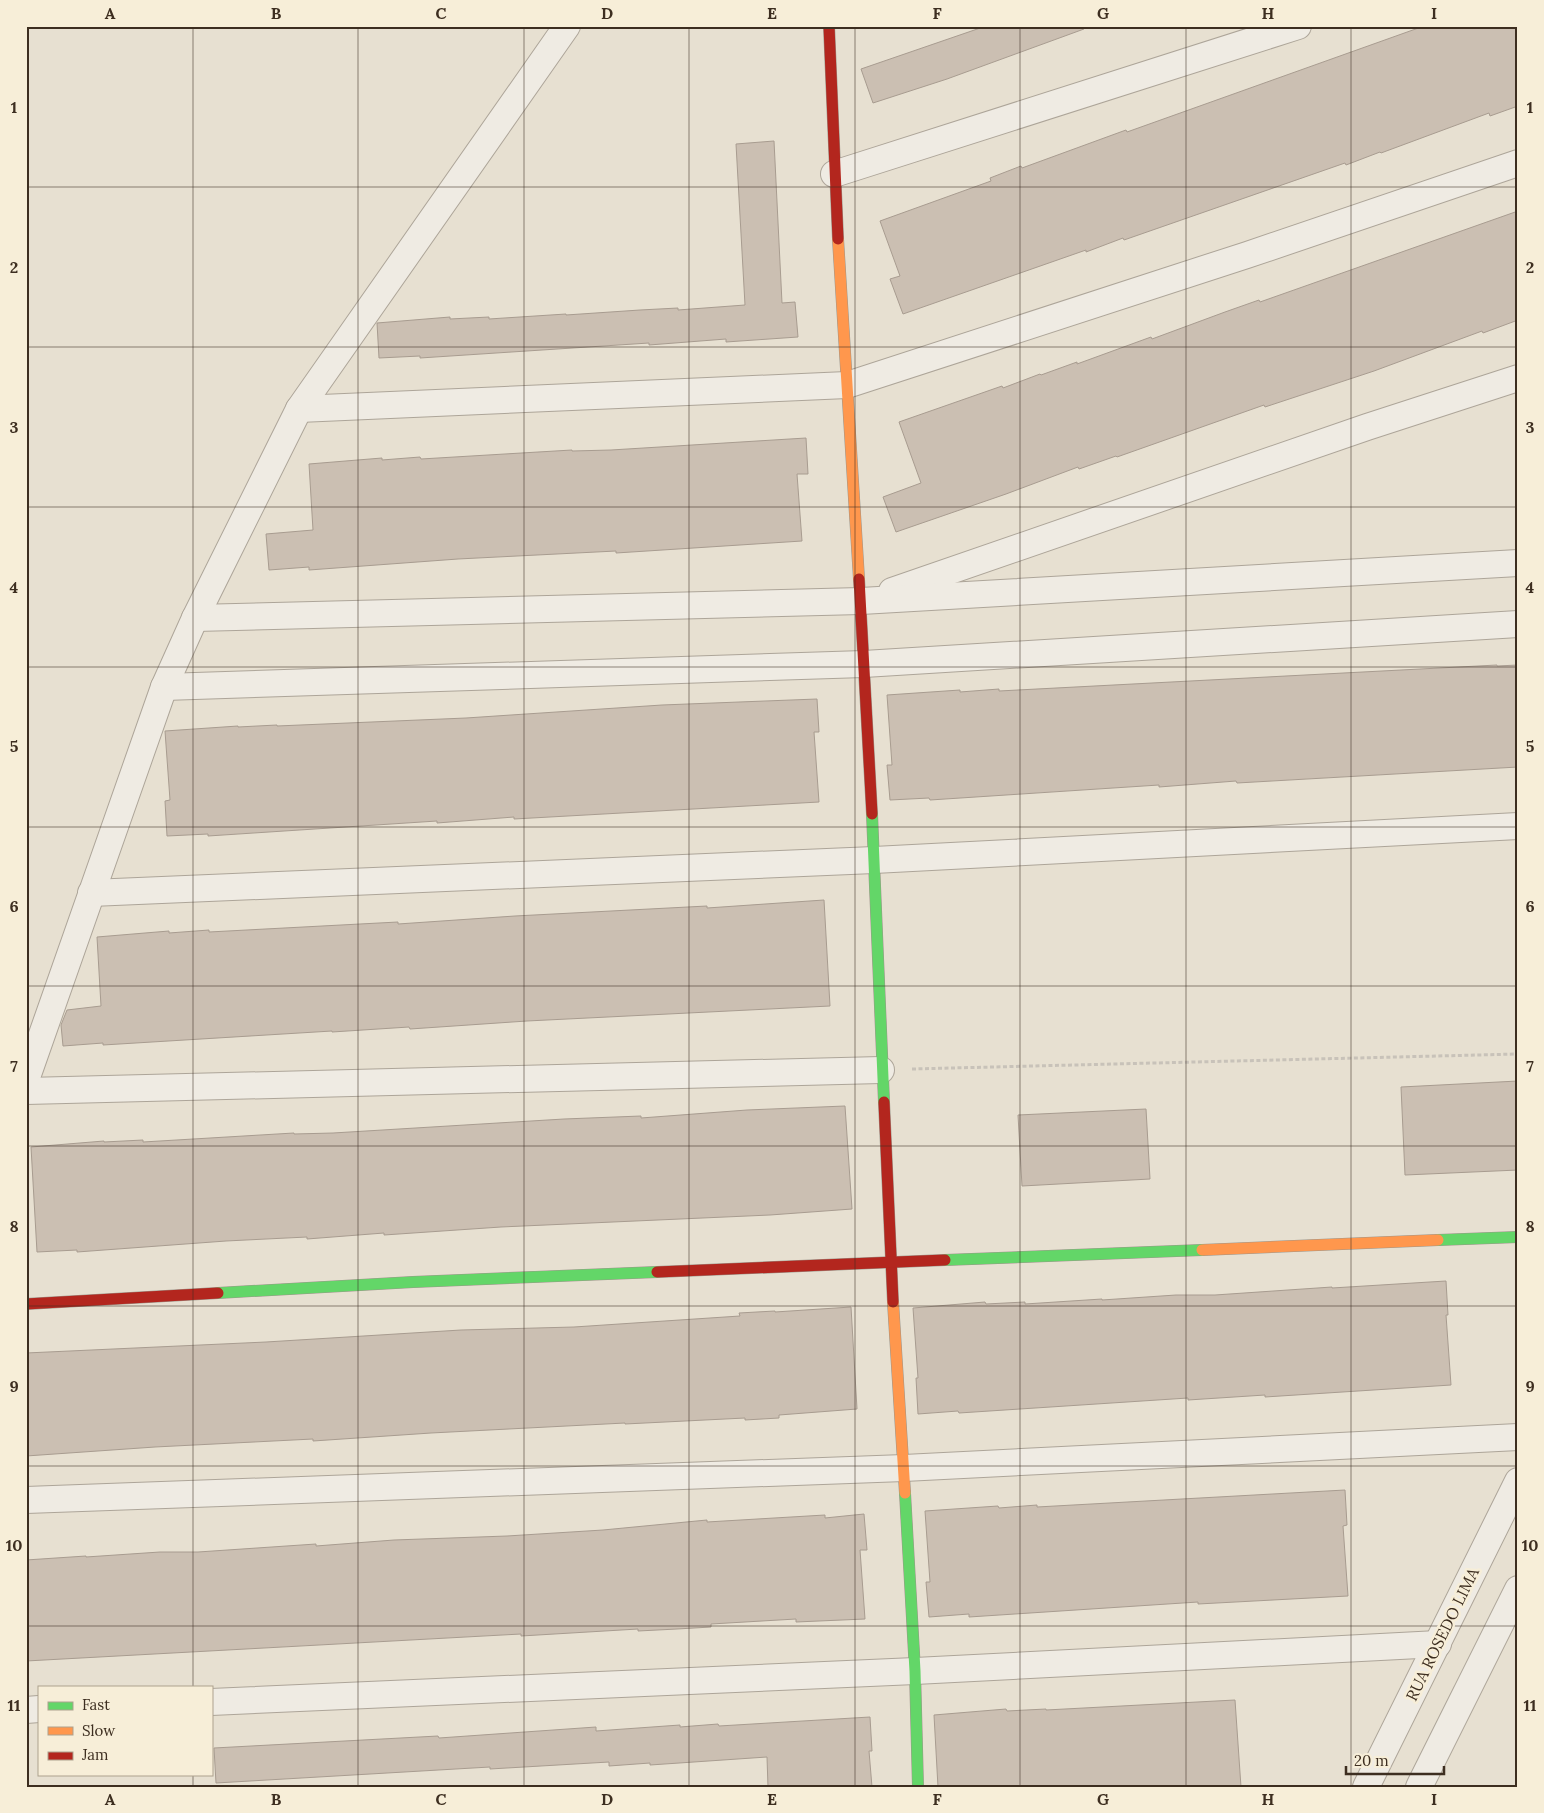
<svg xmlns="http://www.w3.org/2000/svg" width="1544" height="1813" viewBox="0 0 1544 1813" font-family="Lora,serif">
<rect width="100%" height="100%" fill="#e7e0d1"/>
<!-- building -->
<g fill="#cbbfb2" stroke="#a89c90">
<polygon points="986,26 1083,26 1084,29 947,79 873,103 861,69"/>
<polygon points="1424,26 1518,26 1518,106 1490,116 1489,113 1381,153 1380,152 1346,165 1345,163 1124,240 1123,238 1086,252 1086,250 903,314 890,279 900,276 880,221 991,181 990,178 1021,166 1022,168 1126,130 1127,132"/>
<polygon points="774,141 782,303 795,302 798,337 726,342 726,339 649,345 649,343 420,358 420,356 379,358 377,323 450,317 450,319 489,317 489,319 566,314 566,315 640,310 678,308 678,310 745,305 736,144"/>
<polygon points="1518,211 1518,320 1483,333 1482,331 1374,371 1265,407 1264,405 1117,457 1116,456 1079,469 1078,467 1006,494 896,532 883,497 921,483 899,422 1002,386 1003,388 1040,374 1041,375 1077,362 1077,364 1151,337 1152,339 1225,312 1259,300 1260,302"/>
<polygon points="806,438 808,474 797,474 802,541 616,553 616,551 458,559 309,570 309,567 269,570 266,534 313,530 309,464 382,458 382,460 420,457 421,459 572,450 572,451 611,450"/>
<polygon points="1497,665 1497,666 1518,665 1518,767 1237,783 1236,781 1159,787 1159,785 930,800 929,798 890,800 887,765 892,765 887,695 960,690 960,692 999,689 999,691"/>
<polygon points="817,699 819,732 814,732 819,802 514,819 514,817 437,823 437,821 208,836 208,834 167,836 165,801 170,800 165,731 238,726 238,727 277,725 277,726 466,718 662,705"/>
<polygon points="824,900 830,1006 527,1021 410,1029 409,1027 332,1032 332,1031 103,1045 103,1043 63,1046 61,1025 67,1010 101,1006 97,937 169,931 169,933 209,930 209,932 360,924 398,922 398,924 515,916 707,906 707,908"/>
<polygon points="1518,1081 1518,1170 1405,1175 1401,1087"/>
<polygon points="845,1106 852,1209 770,1215 501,1227 384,1235 384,1233 307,1239 307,1237 226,1241 77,1252 77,1250 37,1252 31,1147 104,1141 104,1142 143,1140 143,1142 294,1133 294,1134 333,1133 564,1119 641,1116 641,1118 747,1110"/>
<polygon points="1146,1109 1150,1179 1022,1186 1018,1115"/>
<polygon points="1446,1281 1448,1315 1446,1315 1451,1385 1265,1397 1265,1395 1188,1400 1188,1398 959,1413 958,1411 918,1414 916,1378 918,1378 913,1308 985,1302 986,1304 1025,1302 1025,1304 1102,1299 1102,1300 1176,1295 1215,1295 1332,1287 1332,1288"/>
<polygon points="851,1307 857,1409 779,1415 779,1418 745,1420 745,1418 625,1424 625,1423 431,1433 313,1441 313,1439 155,1447 26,1456 26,1353 266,1342 461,1330 574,1327 740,1316 739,1313 775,1311 775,1312"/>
<polygon points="1345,1490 1347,1525 1343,1526 1348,1596 1198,1604 1198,1602 969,1617 969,1614 929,1617 926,1582 930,1582 925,1511 998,1506 999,1508 1037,1505 1037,1507"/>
<polygon points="864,1514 867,1550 860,1550 865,1619 796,1622 796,1619 711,1624 711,1627 677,1629 638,1631 638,1629 521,1636 521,1634 26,1661 26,1560 86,1556 86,1557 160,1552 198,1552 316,1544 316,1546 394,1540 507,1536 603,1530 707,1520 707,1522 825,1515 825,1518"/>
<polygon points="1235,1700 1241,1787 938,1787 934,1715 1006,1709 1007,1711 1046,1709 1046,1710"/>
<polygon points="870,1717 872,1751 869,1751 872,1787 768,1787 767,1757 650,1765 650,1763 609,1766 609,1762 490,1769 490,1767 216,1783 214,1748 438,1736 439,1738 596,1727 596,1731 680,1725 680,1727 718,1724 719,1726"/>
</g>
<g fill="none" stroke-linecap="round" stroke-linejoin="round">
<!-- street casing -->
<g stroke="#ada599" stroke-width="28">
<g id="street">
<polyline points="834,174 1298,26"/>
<polyline points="299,409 847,385 1247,255 1518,163"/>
<polyline points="892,591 1367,427 1518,378"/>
<polyline points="195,618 861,601 1518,563"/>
<polyline points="164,687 864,664 1518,624"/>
<polyline points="91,893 874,860 1518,826"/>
<polyline points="26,1080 164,687 195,618 299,409 567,26"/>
<polyline points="26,1091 881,1070"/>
<polyline points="26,1500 904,1468 1518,1437"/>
<polyline points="211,1702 915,1671 1438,1644"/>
<polyline points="26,1710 39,1709"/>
<polyline points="1366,1787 1518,1481"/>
<polyline points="1419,1787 1518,1589"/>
</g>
</g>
<!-- fast casing -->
<g stroke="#9c958a" stroke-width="12">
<g id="fast">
<polyline points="872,814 884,1102"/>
<polyline points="1438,1240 1518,1237"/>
<polyline points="945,1260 1202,1250"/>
<polyline points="218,1293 413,1282 657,1272"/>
<polyline points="905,1493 915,1671 918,1787"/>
</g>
</g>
<!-- slow casing -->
<g stroke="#9c958a" stroke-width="12">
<g id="slow">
<polyline points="838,239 859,579"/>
<polyline points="1202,1250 1438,1240"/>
<polyline points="893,1302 905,1493"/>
</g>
</g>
<!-- jam casing -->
<g stroke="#9c958a" stroke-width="12">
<g id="jam">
<polyline points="829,26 838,239"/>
<polyline points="859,579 872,814"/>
<polyline points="884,1102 893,1302"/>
<polyline points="657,1272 945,1260"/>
<polyline points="26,1304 218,1293"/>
</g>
</g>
<!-- path -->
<polyline stroke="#c8c2b9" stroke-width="3" stroke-dasharray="4 2.5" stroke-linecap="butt" points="912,1069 1518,1054"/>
<!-- street -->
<use href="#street" stroke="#efebe3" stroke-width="26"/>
<!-- fast -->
<use href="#fast" stroke="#63d668" stroke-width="11"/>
<!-- slow -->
<use href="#slow" stroke="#ff974d" stroke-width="11"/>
<!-- jam -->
<use href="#jam" stroke="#b3261e" stroke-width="11"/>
</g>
<!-- grid -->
<path fill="none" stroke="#3d2e20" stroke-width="1" stroke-opacity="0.55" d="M193,26V1687M358,26V1787M524,26V1787M689,26V1787M855,26V1787M1020,26V1787M1186,26V1787M1351,26V1787M26,187H1518M26,347H1518M26,507H1518M26,667H1518M26,827H1518M26,986H1518M26,1146H1518M26,1306H1518M26,1466H1518M26,1626H1518M193,1774V1787"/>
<g text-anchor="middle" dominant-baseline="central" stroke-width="5" stroke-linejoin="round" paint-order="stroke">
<!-- street labels -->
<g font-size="16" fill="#3d2e20" stroke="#f7eed8">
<text transform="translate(1442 1634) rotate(-64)">RUA ROSEDO LIMA</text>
</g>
</g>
<!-- border -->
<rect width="1544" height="1813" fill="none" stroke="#f7eed8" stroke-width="55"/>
<!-- legend -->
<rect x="38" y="1686" width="175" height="90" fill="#f7eed8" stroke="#ada18e"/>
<rect x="48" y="1702" width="25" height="8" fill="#63d668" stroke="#ada18e"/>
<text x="82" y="1710" font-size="15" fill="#3d2e20">Fast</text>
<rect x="48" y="1727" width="25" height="8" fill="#ff974d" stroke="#ada18e"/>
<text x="82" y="1736" font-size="15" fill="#3d2e20">Slow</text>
<rect x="48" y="1752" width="25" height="8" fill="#b3261e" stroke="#ada18e"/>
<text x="82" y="1760" font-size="15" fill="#3d2e20">Jam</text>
<!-- scale -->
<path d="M1346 1766v8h98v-8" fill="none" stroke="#3d2e20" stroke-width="2.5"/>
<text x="1354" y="1766" font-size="15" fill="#3d2e20" stroke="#f7eed8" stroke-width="4" paint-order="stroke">20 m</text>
<rect x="28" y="28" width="1488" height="1758" fill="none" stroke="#3d2e20" stroke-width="2"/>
<g font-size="16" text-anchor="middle" font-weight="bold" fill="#3d2e20">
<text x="110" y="19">A</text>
<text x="276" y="19">B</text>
<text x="441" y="19">C</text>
<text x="607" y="19">D</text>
<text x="772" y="19">E</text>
<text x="937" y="19">F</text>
<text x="1103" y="19">G</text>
<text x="1268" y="19">H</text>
<text x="1434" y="19">I</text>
<text x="14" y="113">1</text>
<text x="1530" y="113">1</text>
<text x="14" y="273">2</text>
<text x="1530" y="273">2</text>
<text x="14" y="433">3</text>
<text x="1530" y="433">3</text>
<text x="14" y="593">4</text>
<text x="1530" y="593">4</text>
<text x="14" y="752">5</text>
<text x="1530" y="752">5</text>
<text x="14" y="912">6</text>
<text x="1530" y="912">6</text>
<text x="14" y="1072">7</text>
<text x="1530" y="1072">7</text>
<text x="14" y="1232">8</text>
<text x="1530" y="1232">8</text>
<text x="14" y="1392">9</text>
<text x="1530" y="1392">9</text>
<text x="14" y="1551">10</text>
<text x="1530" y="1551">10</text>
<text x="14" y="1711">11</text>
<text x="1530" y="1711">11</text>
<text x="110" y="1805">A</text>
<text x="276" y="1805">B</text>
<text x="441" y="1805">C</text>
<text x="607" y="1805">D</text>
<text x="772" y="1805">E</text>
<text x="937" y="1805">F</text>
<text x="1103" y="1805">G</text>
<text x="1268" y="1805">H</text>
<text x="1434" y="1805">I</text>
</g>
</svg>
